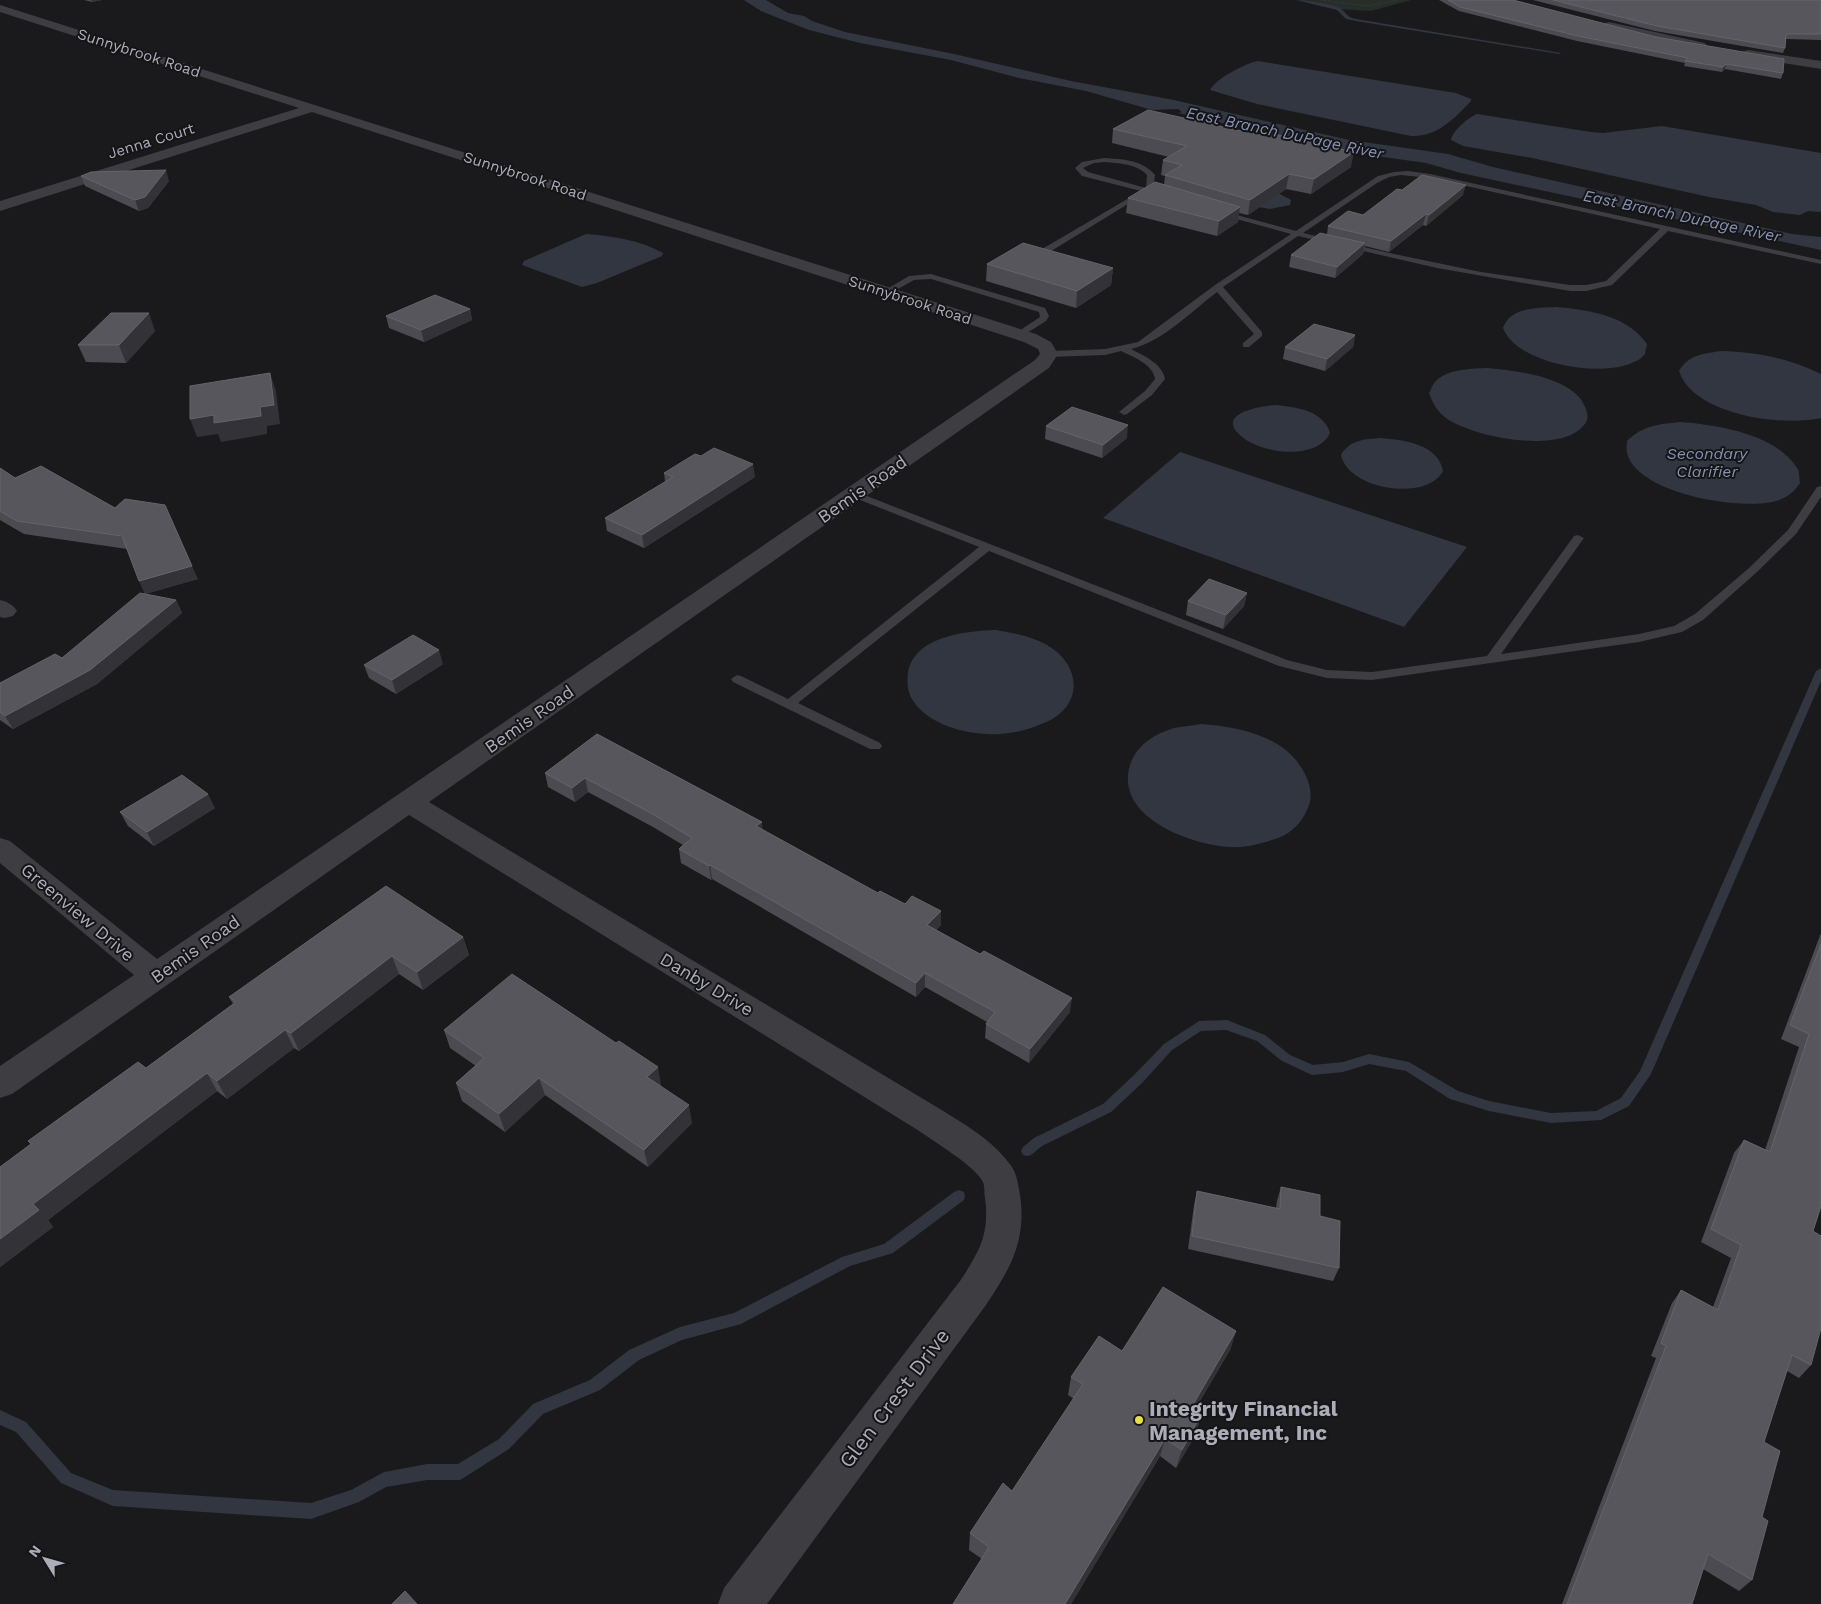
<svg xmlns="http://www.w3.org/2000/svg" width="1821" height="1604" viewBox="0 0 1821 1604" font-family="'Work Sans',sans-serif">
<rect width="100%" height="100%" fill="#1a1a1c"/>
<!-- green -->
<polygon fill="#262e2a" points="1298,0 1411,0 1371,11 1338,9"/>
<!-- water -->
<g fill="#323641">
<polygon points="744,0 766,0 788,13 804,16 812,21 845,32 954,54 1071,81 1174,100 1349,140 1448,154 1493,167 1792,234 1821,237 1821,250 1461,173 1426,163 1355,153 1178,113 1182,112 1178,109 1152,110 1086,91 1019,78 951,60 860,43 809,30 761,11"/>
<path d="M1258,61L1456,93L1471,99V101C1454,119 1437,137 1411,136L1257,104L1210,90C1215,79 1246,63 1258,61Z"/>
<path d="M1477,114L1591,132L1603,133L1662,126L1821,153V212L1808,211L1800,215L1773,212L1756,205L1709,197L1532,158L1463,146L1451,140C1453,130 1468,118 1477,114Z"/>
<polygon points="1278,193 1291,200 1290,205 1270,209 1253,206"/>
<path d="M586,234C612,236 640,240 663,253L662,256L597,283L582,287L522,265L524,261Z"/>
<path d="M1556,307C1589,310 1627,315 1647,344L1645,354C1643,356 1640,360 1636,361C1604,379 1517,365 1503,328C1510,307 1537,308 1556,307Z"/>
<path d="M1721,351C1757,352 1788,358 1821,374V418C1782,427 1693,415 1679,371C1689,354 1703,354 1721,351Z"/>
<path d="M1486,368C1513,370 1574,377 1585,407C1588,413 1589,420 1584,425C1561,455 1472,437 1446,418C1437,411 1433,404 1429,393C1431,390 1432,385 1435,382C1446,369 1470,369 1486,368Z"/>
<path d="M1276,405C1297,407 1324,411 1330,433C1317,461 1261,454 1241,436C1214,413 1262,406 1276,405Z"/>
<path d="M1681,422C1718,425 1776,434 1797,468C1800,472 1799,478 1800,483C1794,492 1787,498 1776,501C1742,511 1637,494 1627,453C1626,450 1627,445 1627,441C1643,425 1660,424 1681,422Z"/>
<path d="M1381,438C1404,440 1438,444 1443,471C1427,502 1348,490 1341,455C1349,440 1365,439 1381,438Z"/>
<polygon points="1180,452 1467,547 1404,627 1103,518"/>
<path d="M996,630C1013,633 1031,636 1047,645C1082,665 1084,707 1044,723C1030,729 1016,733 1000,734C971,736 928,726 912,699C907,691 907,683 908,673C914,636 966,631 996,630Z"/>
<path d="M1201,724C1240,727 1286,736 1305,774C1311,786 1313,798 1307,810C1301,823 1292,833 1278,838C1263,843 1247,848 1230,847C1191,845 1114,817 1130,765C1136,746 1153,735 1171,729C1180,726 1192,726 1201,724Z"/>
</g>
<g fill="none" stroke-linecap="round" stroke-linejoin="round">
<!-- stream -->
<g fill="#323641" fill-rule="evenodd">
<path d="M1296,0C1304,0 1333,4 1340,8C1347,13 1346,17 1356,19L1561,53L1559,54L1356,21L1346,19L1337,10Z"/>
<polygon points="1821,668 1821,681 1651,1074 1629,1106 1601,1120 1551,1123 1489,1111 1450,1099 1406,1071 1369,1064 1343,1072 1312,1075 1282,1061 1257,1041 1226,1030 1201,1031 1172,1050 1142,1083 1111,1112 1042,1146 1031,1155 1027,1156 1023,1155 1021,1151 1023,1147 1034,1138 1103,1104 1134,1075 1164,1044 1199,1021 1227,1020 1265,1035 1290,1055 1313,1065 1343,1062 1369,1054 1409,1062 1458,1091 1489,1101 1551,1113 1596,1111 1621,1098 1640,1071 1816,671"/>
<polygon points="959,1190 964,1192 965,1196 964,1200 893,1253 850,1266 741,1324 682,1340 639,1360 600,1390 543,1414 509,1449 465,1477 460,1480 427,1480 386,1487 359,1502 311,1519 113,1506 61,1483 16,1432 0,1425 0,1410 26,1422 71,1473 113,1490 311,1503 351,1490 384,1472 427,1464 458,1464 499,1439 533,1404 590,1380 629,1350 680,1327 734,1313 842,1257 884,1244 954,1192"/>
</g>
<!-- path -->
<polyline stroke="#414147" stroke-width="1" stroke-dasharray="1 2" stroke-linecap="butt" points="1322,0 1367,6 1398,0"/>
<!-- lane -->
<g fill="#3d3d42" fill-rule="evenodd">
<path d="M1104,158C1122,159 1143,160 1155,175L1153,190L1163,194L1159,196L1148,193L1128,204L1043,256H1037V252L1141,191L1082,176L1075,168L1082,162ZM1104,162C1119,163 1137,164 1147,175L1146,188L1088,172L1083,168L1094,163Z"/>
<path d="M1408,171L1430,174L1821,260V264L1668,231L1612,285L1586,291H1570L1437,268L1298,236L1223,287L1262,332V336L1249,347H1243V343L1254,334L1217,292C1192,311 1162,342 1131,349C1144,356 1162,363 1165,379L1152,395L1127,414L1124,415L1119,412L1145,391L1155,379C1153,364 1133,357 1121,351L1105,355L1049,357L1044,354L1049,351L1105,349L1138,342L1215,285L1291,234L1218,214V210L1296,231L1378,176L1394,172ZM1401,175L1430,178L1660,229L1606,281L1586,285H1570L1481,272L1394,254L1303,233L1377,183L1389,177Z"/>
<polygon points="931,274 1045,308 1049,316 1046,321 1019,338 1015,335 1016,333 1040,317 1039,312 931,279 914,280 889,294 882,292 909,276"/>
<polygon points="1821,486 1821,497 1796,534 1757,572 1703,620 1682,632 1639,642 1372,680 1327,678 1279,666 989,551 798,703 880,743 882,746 880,749 870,749 733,682 731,679 737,675 741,676 788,699 979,547 850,496 849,494 850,492 854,491 1287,660 1327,670 1372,672 1487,656 1574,536 1578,535 1584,538 1501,654 1639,634 1674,626 1695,614 1749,568 1788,530 1817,487"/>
</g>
<!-- street -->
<g fill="#3d3d42" fill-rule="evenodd">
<path d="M0,5L1036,334L1051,342L1058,354L1049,368L429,802L940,1109C964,1124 992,1140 1009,1163C1017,1172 1018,1184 1020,1195C1027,1240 1010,1269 986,1305L767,1604H718L724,1588L960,1281C979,1252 990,1234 985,1198C984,1193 985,1187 983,1182C975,1166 932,1140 916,1129L409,815L12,1094L0,1098V1066L134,975L0,863V838L10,841L157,959L1035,360L1040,354L1038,349L1024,342L312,112L0,211V201L299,108L0,12Z"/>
<polygon points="1609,22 1705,43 1707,46 1701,50 1605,27 1603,25 1605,23"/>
<polygon points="1748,50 1821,61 1821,69 1744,57 1742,54 1744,51"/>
<path d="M0,600C8,602 12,604 17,611L13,616L5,618L0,617Z"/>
</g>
</g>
<!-- wall -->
<g fill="#4b4b51">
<polygon points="84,0 102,0 92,2"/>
<polygon points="1439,0 1513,0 1783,73 1781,79 1725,69 1722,72 1684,66 1685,63 1577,41 1459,11"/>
<polygon points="1533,0 1821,0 1821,40 1786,39 1785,48 1783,53 1655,31"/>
<polygon points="1113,129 1351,167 1311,194 1286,189 1248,215 1239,213 1238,222 1217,236 1126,213 1128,198 1164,185 1165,176 1161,175 1163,160 1169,157 1112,143"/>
<polygon points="81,176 169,181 148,208 139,211 85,186"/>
<polygon points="1402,190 1463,195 1426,226 1423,225 1389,252 1365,246 1363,254 1335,278 1289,267 1291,255 1327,234 1328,226 1363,215"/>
<polygon points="987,264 1113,268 1111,285 1076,308 986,281"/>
<polygon points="470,309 472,320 424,342 389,328 386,316"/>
<polygon points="155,331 126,363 86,362 78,345"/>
<polygon points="1355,335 1353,347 1325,371 1283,359 1285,347"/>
<polygon points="1046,426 1127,438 1102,458 1045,439"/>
<polygon points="0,468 15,478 198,579 145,594 127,549 24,534 0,520"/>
<polygon points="664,473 755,477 644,548 607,531 605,518 665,482"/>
<polygon points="1247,593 1244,606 1223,629 1186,615 1188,601"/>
<polygon points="176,600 182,613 97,684 13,729 0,720 0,683 62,658"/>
<polygon points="443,664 396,694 369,678 364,665"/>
<polygon points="597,734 762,822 762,830 878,893 941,925 936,930 1070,1012 1029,1063 985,1038 986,1024 987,1022 925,987 916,997 712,879 711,880 681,863 679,849 683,845 653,827 588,792 575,802 548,787 545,773"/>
<polygon points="215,808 154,846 128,826 120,812"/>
<polygon points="1821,933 1821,1206 1813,1231 1811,1365 1799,1378 1787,1371 1764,1442 1762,1517 1752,1580 1739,1591 1703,1569 1692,1604 1562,1604 1656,1358 1651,1356 1672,1303 1681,1290 1713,1307 1731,1258 1701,1242 1734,1153 1744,1140 1765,1150 1799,1047 1781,1039"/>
<polygon points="463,937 469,955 423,990 399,974 299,1051 294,1048 227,1099 217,1091 48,1220 53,1227 0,1267 0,1167 31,1144 28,1141 146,1068 233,1004 229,997"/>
<polygon points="444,1030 661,1085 660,1086 692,1123 648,1167 545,1095 505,1132 462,1101 456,1083 476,1066 450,1048"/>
<polygon points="1281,1187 1320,1216 1339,1268 1333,1281 1188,1249 1194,1205 1197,1191 1276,1208 1277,1201"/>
<polygon points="1236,1331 1230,1350 1194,1411 1201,1415 1196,1434 1176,1468 1160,1456 1071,1604 953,1604 982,1559 969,1550 970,1533 1012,1491 1074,1399 1068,1395 1071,1377 1122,1351"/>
</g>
<!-- shaded-wall -->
<g fill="#333337">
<polygon points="91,0 102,0 92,2"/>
<polygon points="1726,64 1725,69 1722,72 1723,67"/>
<polygon points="1354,152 1351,167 1311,194 1314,179"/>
<polygon points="166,170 169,181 148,208 139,211 135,200"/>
<polygon points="1289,174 1286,189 1248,215 1250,200"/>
<polygon points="1466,185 1463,195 1426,226 1429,215"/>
<polygon points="1240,207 1238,222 1217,236 1219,221"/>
<polygon points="1426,214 1423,225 1389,252 1391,241"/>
<polygon points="1365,243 1363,254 1335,278 1337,267"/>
<polygon points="1113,268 1111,285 1076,308 1077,291"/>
<polygon points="470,309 472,320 424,342 421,330"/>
<polygon points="149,313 155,331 126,363 119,345"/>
<polygon points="1355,335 1353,347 1325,371 1327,359"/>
<polygon points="270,373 276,391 280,424 267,426 267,434 221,442 218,434 197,437 190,419 260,407"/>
<polygon points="1128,425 1127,438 1102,458 1103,445"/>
<polygon points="753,464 755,477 644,548 642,535"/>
<polygon points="192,566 198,579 145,594 139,581"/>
<polygon points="1247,593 1244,606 1223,629 1226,615"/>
<polygon points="176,600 182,613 97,684 13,729 5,716"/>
<polygon points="439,650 443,664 396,694 392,680"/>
<polygon points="585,778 588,792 575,802 572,788"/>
<polygon points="208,794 215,808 154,846 147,832"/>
<polygon points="762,822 763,836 756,826"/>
<polygon points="710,865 712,879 711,880 709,866"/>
<polygon points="941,911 941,925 927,940 927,925"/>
<polygon points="463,937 469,955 423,990 417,972"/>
<polygon points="392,956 399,974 299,1051 291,1033"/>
<polygon points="925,973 925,987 916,997 916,983"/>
<polygon points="1072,998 1070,1012 1029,1063 1030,1049"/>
<polygon points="285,1030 294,1048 227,1099 217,1081"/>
<polygon points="658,1067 661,1085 651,1095 647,1077"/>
<polygon points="207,1073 217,1091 48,1220 53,1227 0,1267 0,1239 33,1204"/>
<polygon points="539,1078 545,1095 505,1132 499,1114"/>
<polygon points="689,1105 692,1123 648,1167 644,1150"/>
<polygon points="1236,1331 1230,1350 1185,1426 1191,1408"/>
<polygon points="1201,1415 1196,1434 1176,1468 1182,1450"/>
<polygon points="1165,1439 1160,1456 1071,1604 1065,1604"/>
</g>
<!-- building -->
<g fill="#56565c" stroke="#64646b">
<polygon points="1448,0 1513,0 1656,37 1784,59 1783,73 1726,64 1723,67 1685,61 1688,58 1578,36 1460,7"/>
<polygon points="1553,0 1821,0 1821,34 1786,34 1785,48 1657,26"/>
<polygon points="1148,110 1260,135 1265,132 1354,152 1314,179 1289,174 1250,200 1165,175 1182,165 1163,160 1187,146 1113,129"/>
<polygon points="166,170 145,197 135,200 81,176 91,172"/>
<polygon points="1422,175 1466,185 1429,215 1426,214 1391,241 1328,226 1348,211 1363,215 1397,189 1402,190"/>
<polygon points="1155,182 1240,207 1219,221 1128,198"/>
<polygon points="1320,233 1365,243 1337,267 1291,255"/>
<polygon points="1023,243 1113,268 1077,291 987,264"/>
<polygon points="435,295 470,309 421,330 386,316"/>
<polygon points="111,313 149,313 119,345 78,345"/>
<polygon points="1314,324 1355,335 1327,359 1285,347"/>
<polygon points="270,373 274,405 260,407 261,416 214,423 214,415 190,419 190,386"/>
<polygon points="1072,407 1128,425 1103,445 1046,426"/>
<polygon points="714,448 753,464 642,535 605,518 673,477 664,473 695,454 701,456"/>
<polygon points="41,466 115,508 125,499 165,505 192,566 139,581 122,536 17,521 0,511 0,468 15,478"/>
<polygon points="1209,579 1247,593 1226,615 1188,601"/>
<polygon points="140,593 176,600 90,670 5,716 0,712 0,683 55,654 62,658"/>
<polygon points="413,635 439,650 392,680 364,665"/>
<polygon points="597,734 762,822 756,826 878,893 880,891 905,904 912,896 941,911 927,925 980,954 984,951 1072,998 1030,1049 986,1024 995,1012 925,973 916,983 710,865 709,866 679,849 692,838 651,813 585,778 572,788 545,773"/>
<polygon points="182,775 208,794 147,832 120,812"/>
<polygon points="386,886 463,937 417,972 392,956 291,1033 285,1030 217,1081 207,1073 33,1204 39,1210 0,1239 0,1167 31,1144 28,1141 138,1062 146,1068 236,1002 229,997"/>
<polygon points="1821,944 1821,1206 1813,1231 1821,1236 1821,1328 1811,1365 1792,1355 1764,1442 1780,1451 1762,1517 1768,1521 1752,1580 1708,1554 1692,1604 1567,1604 1666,1346 1661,1343 1681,1290 1718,1310 1741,1245 1711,1229 1744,1140 1770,1152 1809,1034 1790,1025"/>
<polygon points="512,974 616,1043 619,1041 658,1067 647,1077 689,1105 644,1150 539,1078 499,1114 456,1083 484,1058 444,1030"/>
<polygon points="1281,1187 1320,1195 1320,1216 1340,1221 1339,1268 1192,1236 1197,1191 1280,1209"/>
<polygon points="1163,1287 1236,1331 1191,1408 1201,1415 1182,1450 1165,1439 1065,1604 953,1604 989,1547 970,1533 1003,1483 1012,1491 1083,1384 1071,1377 1099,1336 1122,1351"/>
<polygon points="405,1591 417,1604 392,1604"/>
</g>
<!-- markers -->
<circle fill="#e7df46" stroke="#151517" stroke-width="2" cx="1139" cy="1420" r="5"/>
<g text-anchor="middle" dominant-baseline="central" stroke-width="4" stroke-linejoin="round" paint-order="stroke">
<!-- far-street labels -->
<g font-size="15" fill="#adadba" stroke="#151517">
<text transform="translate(139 53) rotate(18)">Sunnybrook Road</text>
<text transform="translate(151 141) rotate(-17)">Jenna Court</text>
<text transform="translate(525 176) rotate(18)">Sunnybrook Road</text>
<text transform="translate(910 300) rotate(18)">Sunnybrook Road</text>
</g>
<!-- far-water labels -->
<g font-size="16" font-style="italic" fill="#8792b3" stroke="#151517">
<text transform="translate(1285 133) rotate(12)">East Branch DuPage River</text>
<text transform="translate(1682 216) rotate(12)">East Branch DuPage River</text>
<text x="1707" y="453">Secondary<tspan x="1707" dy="18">Clarifier</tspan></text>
</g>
<!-- street labels -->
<g font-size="18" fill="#adadba" stroke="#151517">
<text transform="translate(862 489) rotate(-35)">Bemis Road</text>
<text transform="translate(529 719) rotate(-35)">Bemis Road</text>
<text transform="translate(78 912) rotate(40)">Greenview Drive</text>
<text transform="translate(195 949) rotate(-35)">Bemis Road</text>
<text transform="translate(707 984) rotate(31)">Danby Drive</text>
</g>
<!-- near-street labels -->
<g font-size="21" fill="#adadba" stroke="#151517">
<text transform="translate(894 1398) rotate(-53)">Glen Crest Drive</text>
</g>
<!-- near-poi labels -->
<g font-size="21" font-weight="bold" fill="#adadba" stroke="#151517" text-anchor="start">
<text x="1149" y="1408">Integrity Financial<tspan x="1149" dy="24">Management, Inc</tspan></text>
</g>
</g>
<!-- north arrow -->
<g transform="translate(45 1559) rotate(307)" stroke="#151517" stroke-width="4" paint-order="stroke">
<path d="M0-4L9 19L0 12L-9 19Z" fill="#adadba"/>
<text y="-8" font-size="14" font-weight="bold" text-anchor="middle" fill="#adadba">N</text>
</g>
</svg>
